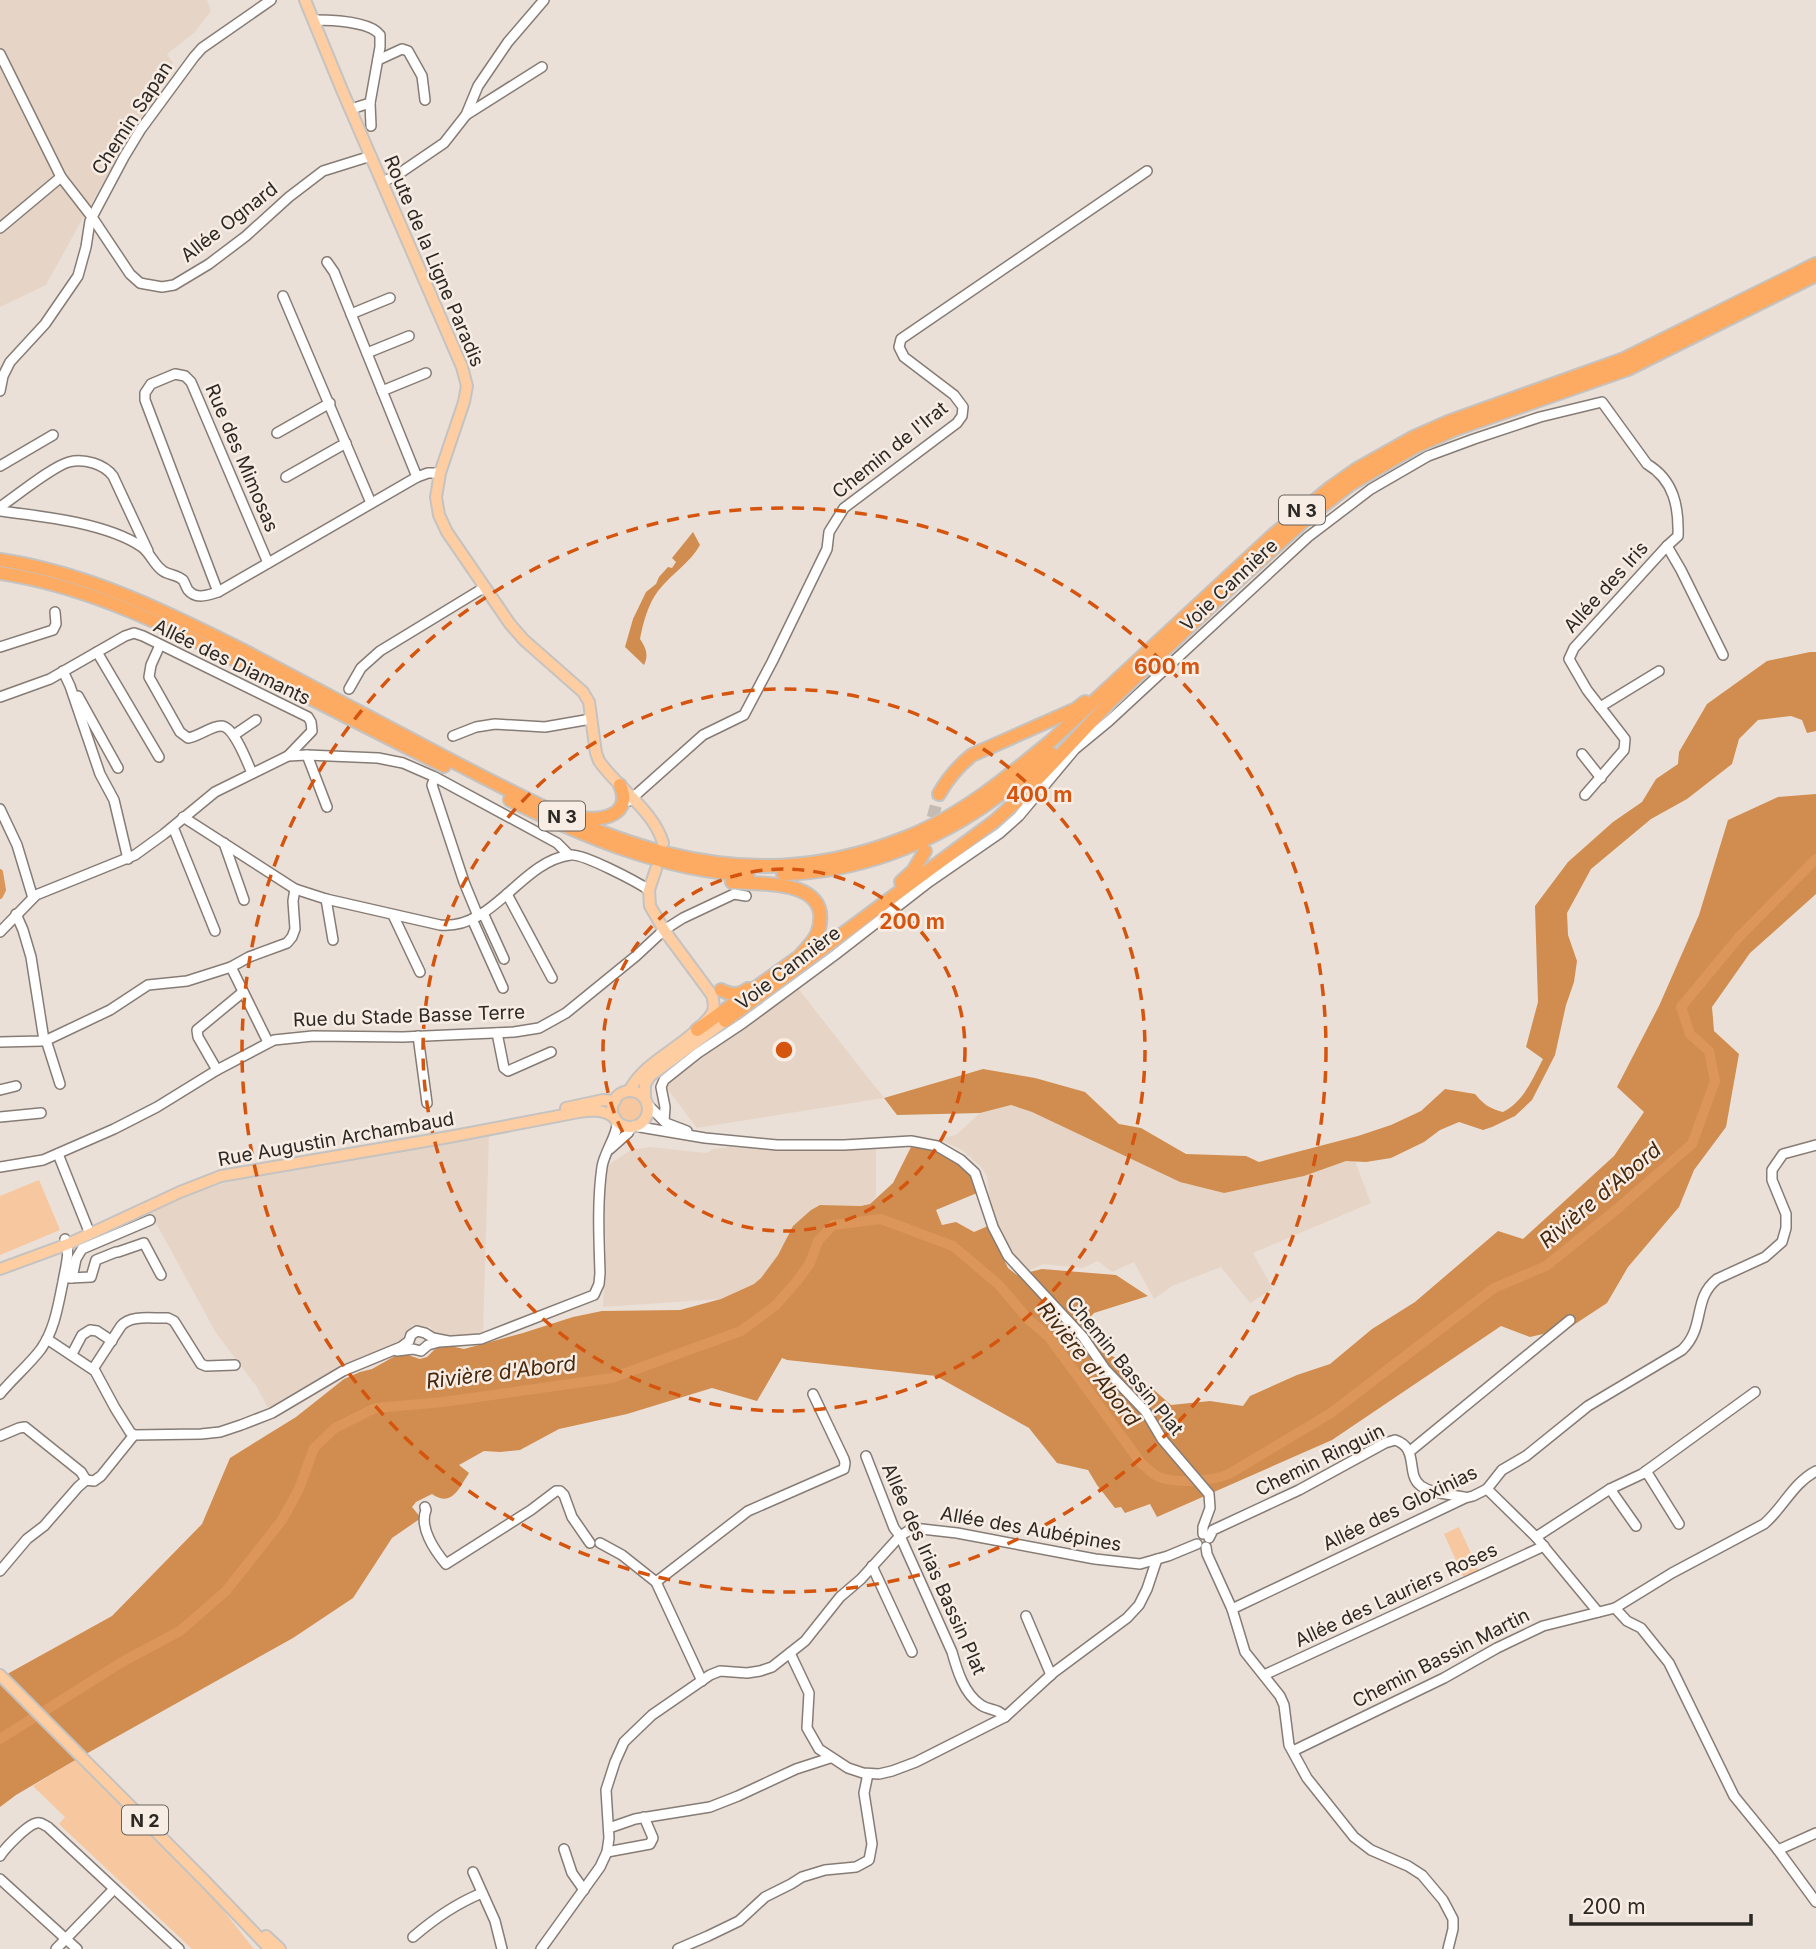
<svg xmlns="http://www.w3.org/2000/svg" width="1816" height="1949" viewBox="0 0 1816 1949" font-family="Inter,sans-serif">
<rect width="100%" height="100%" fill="#eae0d7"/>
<!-- built -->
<g fill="#e6d5c7">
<polygon points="0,0 207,0 211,11 194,33 167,54 173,63 89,207 46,285 0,307"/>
<polygon points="797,987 884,1098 697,1128 665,1086"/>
<polygon points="1011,1105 1032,1112 1180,1182 1224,1193 1304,1176 1346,1160 1355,1161 1371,1203 1253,1253 1273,1289 1250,1303 1221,1267 1172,1286 1154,1299 1134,1262 1112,1272 1098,1261 1082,1268 1043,1264 1026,1272 1011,1254 1000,1235 991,1212 987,1176 981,1167 962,1150 938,1139 956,1135 980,1113"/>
<polygon points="489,1135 483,1334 441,1336 432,1332 431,1327 412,1325 410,1330 404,1335 402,1342 365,1356 325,1375 268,1408 257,1387 216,1333 150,1212 205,1189 242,1178"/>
<polygon points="650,1147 706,1153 713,1149 730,1147 790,1150 876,1148 876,1196 870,1204 861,1206 820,1205 811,1210 793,1226 778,1255 761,1278 754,1284 721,1299 603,1307 606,1249 604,1196 607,1167 611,1163 631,1150"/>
</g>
<!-- green -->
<g fill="#f7c79f">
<circle cx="630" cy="1109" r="12"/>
<polygon points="39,1180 60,1230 0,1255 0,1196"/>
<polygon points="1459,1527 1479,1571 1464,1578 1444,1534"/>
<polygon points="77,1759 200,1881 254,1949 192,1949 59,1824 65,1817 33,1786"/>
</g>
<!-- forest -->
<g fill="#d18c4f">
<path d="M693,532L700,545C690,563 671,574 658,591C648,604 643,623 640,639C646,648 649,655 644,665L625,647L633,619L646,592L656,584L659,577L668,567L672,568L676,562L672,558Z"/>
<path d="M1810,652H1816V731L1807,733L1802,720L1791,716L1758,720L1739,739L1732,764L1687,799L1651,819L1591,869L1567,913L1568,935L1577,961L1574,982L1566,1005L1555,1055L1532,1100L1515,1116L1492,1127L1483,1130L1459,1122L1440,1130L1424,1142L1391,1158L1366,1162L1346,1161L1304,1176L1224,1193L1180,1182L1032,1112L1011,1105L980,1113L897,1115L884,1098L983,1069L1035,1078L1085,1092L1119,1124L1141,1128L1186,1154L1246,1156L1259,1162L1358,1136L1391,1125L1421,1111L1445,1089L1475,1094C1483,1104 1490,1109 1503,1112C1524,1101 1532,1080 1543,1059L1526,1047L1538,1002L1535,906L1568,862L1613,822L1642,802L1656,779L1678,764L1679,752L1707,704L1767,661Z"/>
<path d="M1816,794V894L1750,953L1712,1007L1714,1031L1739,1054L1726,1127L1694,1170L1679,1207L1628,1267L1607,1303L1569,1328L1530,1337L1501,1326L1332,1440L1157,1517L1150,1504L1125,1513L1121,1507L1115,1508L1097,1485L1088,1470L1057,1463L1029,1428L936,1376L787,1360L782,1358L757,1401L712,1388L627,1414L559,1429L520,1450L500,1452L484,1451L459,1465L469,1473C459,1488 452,1508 432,1494L416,1502L412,1507L421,1518L392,1538L353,1598L293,1638L77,1759L16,1795L0,1807V1678L112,1616L202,1524L230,1458L296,1417L344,1379L360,1372L372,1369L395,1356L408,1355L420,1359L427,1357L434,1350L441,1346L446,1345L464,1349L523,1333L573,1317L602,1311L680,1310L721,1299L754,1284L761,1278L778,1255L793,1226L811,1210L820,1205L861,1206L870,1204L893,1183L911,1147C930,1149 955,1155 968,1172C972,1177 974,1187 977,1193L936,1210L942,1225L956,1222L974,1232L988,1226L1008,1268L1017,1275L1042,1269L1116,1275L1148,1296L1094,1313L1082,1326L1100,1350L1120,1360L1171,1405L1210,1401L1243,1406L1250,1396L1297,1375L1330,1364L1372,1329L1415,1302L1498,1231L1523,1239L1614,1156L1644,1112L1617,1087L1659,1006L1699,915L1728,820L1778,797Z"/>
</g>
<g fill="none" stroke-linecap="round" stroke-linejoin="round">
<!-- canal -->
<polyline stroke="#dc9659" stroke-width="6" points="0,872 3,890 0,896"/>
<!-- river -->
<path stroke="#dc9659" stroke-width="10" d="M0,1739L122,1662L180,1631L226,1591L282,1520L299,1489L314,1448L335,1428L375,1408L443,1402L612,1378L741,1331L776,1305L797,1281L810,1263L818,1241L833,1225L881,1219L953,1246L998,1284L1029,1320L1049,1337L1141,1463C1146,1467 1153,1475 1159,1477C1176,1484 1212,1481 1229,1474L1331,1413L1494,1288L1546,1266L1617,1209L1692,1144L1715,1081L1709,1051L1690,1034L1681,1007L1739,937L1816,859"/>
<!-- highway-tunnel -->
<polyline stroke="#c4bbb3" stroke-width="12" stroke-dasharray="12 6" stroke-linecap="butt" points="928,835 939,794"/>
<!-- minor casing -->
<g stroke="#867c75" stroke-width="12">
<g id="minor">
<path d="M314,20C330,20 370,21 380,35V47L370,103L351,109"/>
<polyline points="0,54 61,177 92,217 130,274 140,283 145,284 162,287 174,285 209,264 246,236 289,197 323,171 371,156"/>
<polyline points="378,60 402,49 408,51 422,76 425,100"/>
<polyline points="370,103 371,126"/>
<polyline points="466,115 542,67"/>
<polyline points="383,182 400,173 444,143 466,115 478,86 508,42 544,0"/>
<polyline points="0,228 61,177"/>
<polyline points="327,262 334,272 417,477"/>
<polyline points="283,296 371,503"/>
<polyline points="351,314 390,298"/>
<polyline points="367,353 409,336"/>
<polyline points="0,391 3,376 10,362 45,324 78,276 86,247 90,221 124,157 141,129 194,57 202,48 271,0"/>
<polyline points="382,391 426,373"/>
<polyline points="277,433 330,403"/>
<polyline points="0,466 53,435"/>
<polyline points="286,477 346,443"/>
<path d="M0,507C15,497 53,466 69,462C84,458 104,464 113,476L148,551"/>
<path d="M0,511C41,516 107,523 142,547C151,554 154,565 163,571C169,575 178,575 183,580C185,583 186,587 188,590C196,600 208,595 218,592L417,477L428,473H440"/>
<polyline points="1667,546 1681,570 1723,655"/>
<polyline points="218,592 145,400 145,393 151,384 175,374 185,376 191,382 268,563"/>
<path d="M160,645L151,665L149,677L180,732L188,738C200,736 211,726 221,726C234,726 247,762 252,773"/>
<polyline points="0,647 53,630 56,624 55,612"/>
<polyline points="97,652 159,757"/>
<polyline points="63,671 70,686 100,774 114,800 128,859"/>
<polyline points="349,689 361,668 380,651 485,587"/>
<polyline points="78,696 118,768"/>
<polyline points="0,697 50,679 125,636 134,633 143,636 308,717 311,722 312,731 288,756"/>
<polyline points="1600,707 1659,671"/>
<polyline points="234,735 256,720"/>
<polyline points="453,736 476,727 495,724 545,727 591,719"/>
<polyline points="1582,754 1601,778"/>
<polyline points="307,755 327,807"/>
<polyline points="435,777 432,785 464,882 478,916"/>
<polyline points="629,801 703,735 744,715 772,662 827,549 829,532 844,508 957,423 962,416 963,407 954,395 904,357 899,347 901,339 1147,171"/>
<polyline points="0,809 17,845 33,898"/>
<path d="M183,817L295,889L326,899L440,925C494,930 520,862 570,855C583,853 637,882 649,890"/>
<polyline points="173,827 215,931"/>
<polyline points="224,843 244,900"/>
<polyline points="507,894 552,978"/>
<polyline points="326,899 333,940"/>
<polyline points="483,913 504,959"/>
<polyline points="16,914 23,930 31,957 44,1040"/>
<polyline points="393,915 420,972"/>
<polyline points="472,919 503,988"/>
<polyline points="0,932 36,895 135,855 164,834 215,792 288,756 307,755 378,758 403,763 435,777 557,843 569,855"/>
<polyline points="231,967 268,1042"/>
<polyline points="497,1033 504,1068 508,1071 551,1052"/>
<polyline points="418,1036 427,1103"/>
<polyline points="46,1040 60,1084"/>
<polyline points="0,1042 42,1041 49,1039 110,1010 148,985 187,981 231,967 249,957 287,943 292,937 295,929 293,901 295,889"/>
<polyline points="217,1070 198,1037 197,1030 243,992"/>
<polyline points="0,1090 16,1086"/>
<polyline points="647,1104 666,1123 687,1131"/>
<polyline points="0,1117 41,1113"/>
<path d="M664,1121L665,1107L661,1087L664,1080L698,1053L743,1023L835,955L929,882L1000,833L1019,816L1075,749L1109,721L1308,537L1371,489L1428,456L1474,439L1540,417L1602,402L1647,464C1674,480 1679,507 1678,536L1667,546L1574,648L1569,659L1587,690L1625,739L1624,750L1585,795"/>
<polyline points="634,1126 705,1138 777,1145 844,1145 911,1141 937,1146 961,1160 975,1173 993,1227 1008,1256 1083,1337 1105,1369 1146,1412 1162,1439 1209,1494 1210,1508 1203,1527 1203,1534"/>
<polyline points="610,1149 628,1133 631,1127"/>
<polyline points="58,1154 90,1234"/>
<polyline points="0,1167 43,1160 114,1129 157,1107 217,1070 274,1040 313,1036 403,1037 514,1032 539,1028 566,1013 636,956 664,930 683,918 734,894 746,896"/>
<polyline points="118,1252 144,1243 161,1275"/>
<polyline points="69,1278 91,1277 96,1260 116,1252"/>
<polyline points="72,1278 76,1259 82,1249 150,1220"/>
<polyline points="47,1339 95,1371 115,1408 130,1432 134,1435 201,1434 220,1432 241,1425 272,1413 343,1371 401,1347 409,1341 411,1335 417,1331 425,1333 433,1338 448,1341"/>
<path d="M397,1351L413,1349L421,1351L428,1345L439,1342L481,1339L594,1295L599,1284L600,1273C599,1240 597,1201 602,1167C604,1152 619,1133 617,1121"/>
<polyline points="72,1354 82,1335 90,1330 97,1331 112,1341"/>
<path d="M93,1369L121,1326C131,1314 154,1319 168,1318L174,1321L201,1364L206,1366L235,1365"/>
<path d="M0,1394C13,1378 29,1365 41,1349C55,1329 58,1305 63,1282C65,1269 71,1251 65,1239"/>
<polyline points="0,1436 19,1428 25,1427 81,1472 86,1480"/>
<polyline points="1409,1452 1570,1320"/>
<path d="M866,1456L894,1528L900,1536L952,1652C957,1670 964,1694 981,1705C990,1711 998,1708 1005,1717"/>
<polyline points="1646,1471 1679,1524"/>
<polyline points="1487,1489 1536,1537 1598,1612"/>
<polyline points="1610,1489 1636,1526"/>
<path d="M425,1507L426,1510C419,1527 434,1550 446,1564L531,1510L556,1491H560L564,1495L572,1517L590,1543"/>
<polyline points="1536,1537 1610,1489 1642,1474 1755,1392"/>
<path d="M1209,1538L1213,1530L1299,1490L1385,1443L1395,1440C1420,1448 1405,1475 1421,1486C1432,1494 1451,1494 1464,1497"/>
<polyline points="600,1543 622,1555 656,1582 702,1681"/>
<polyline points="1206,1547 1207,1554 1232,1609 1245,1652 1280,1696 1284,1705 1289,1745 1307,1778 1354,1837 1371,1850 1408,1866 1422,1875 1443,1900 1453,1919 1453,1929 1448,1949"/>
<polyline points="872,1566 912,1652"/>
<polyline points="0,1571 27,1539 44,1526 78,1487 86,1480 94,1481 101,1476 134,1435"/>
<polyline points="656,1582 748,1511 844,1469 845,1463 844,1459 813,1394"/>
<polyline points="1615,1608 1627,1621 1641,1628 1669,1663 1734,1796 1778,1850 1816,1902"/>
<path d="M1232,1609L1465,1498L1473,1496L1487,1489L1502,1470L1526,1456L1588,1406L1682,1350C1706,1327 1692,1299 1717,1279L1765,1257L1782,1242L1786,1228V1214L1772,1180V1170L1783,1154L1816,1145"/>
<polyline points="1026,1616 1051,1675"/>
<polyline points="790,1653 809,1693 807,1728 819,1749 848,1768 863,1773 879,1774 892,1771 916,1762 1005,1717 1053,1673 1127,1618 1139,1605 1147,1589 1157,1559"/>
<polyline points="1264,1675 1544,1546"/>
<path d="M1293,1751L1444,1678L1497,1648L1543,1626L1615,1608L1672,1573L1764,1524C1783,1508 1793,1483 1816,1471"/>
<polyline points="609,1828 635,1819 710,1807 738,1796 796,1769 830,1758"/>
<polyline points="564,1849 572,1873 584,1890"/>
<polyline points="1778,1850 1816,1833"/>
<polyline points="607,1852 650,1844 653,1838 644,1817"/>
<path d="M0,1856C5,1848 28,1824 37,1823C41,1822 44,1825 48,1827L179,1949"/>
<polyline points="473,1872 495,1921 502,1949"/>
<polyline points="0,1879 77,1949"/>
<path d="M413,1937C435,1918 455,1904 482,1893"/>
<polyline points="56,1949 114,1889"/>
<polyline points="541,1949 600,1867 607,1852 609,1838 606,1790 615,1762 624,1742 652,1715 710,1675 720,1671 747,1673 760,1671 772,1667 805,1641 840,1597 861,1579 900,1536 913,1528 957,1533 1095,1559 1140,1564 1168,1556 1197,1544"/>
<polyline points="678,1949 708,1936 739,1921 765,1897 791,1884 802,1877 825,1870 856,1867 869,1860 872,1844 864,1793 868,1774"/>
</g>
</g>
<!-- major casing -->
<g stroke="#c4c3c2" stroke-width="14">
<g id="major">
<path d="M305,0L342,90L462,367L467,386L464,402L440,473L436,497L439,515L447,532L510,624L524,640L583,692L589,702L596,753L599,761C618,788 654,811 663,843"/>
<path d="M629,1091C645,1061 680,1049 703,1024C706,1021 711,1016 713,1011C715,1006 713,1000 712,995L664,930L650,906L649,890L656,869"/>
<circle cx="630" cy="1109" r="18"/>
<polyline points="645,1098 645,1084 650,1076 725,1021 727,1015"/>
<polyline points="566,1108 603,1100 615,1101"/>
<path d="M0,1269L68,1244L180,1192L221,1176L449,1137L579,1112C592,1110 604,1109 615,1118"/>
<polyline points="0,1675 204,1880 270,1949"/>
<polyline points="266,1936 280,1949"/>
</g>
</g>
<!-- highway casing -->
<g stroke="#c4c3c2" stroke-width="16">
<g id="highway">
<path d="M0,560C88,573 169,613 248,653C316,689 384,725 452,761C601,839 733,905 902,839C958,818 1005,779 1051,741L1272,536L1330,488L1357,469L1414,437L1448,422L1624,359L1816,264"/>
<path d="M0,573C94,587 179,632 263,674C323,705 384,735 444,766"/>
<path d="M939,794C948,778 957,767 972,755L1076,709L1085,702"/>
<path d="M510,800C585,837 663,870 748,875"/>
<path d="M582,818C604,821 633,814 620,785"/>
<path d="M783,874C855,872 925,846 984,806C1007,790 1030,772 1052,754"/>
<path d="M732,882C757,884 814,880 820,912C821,920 820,927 817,934C812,944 803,952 796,960"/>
<polyline points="901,882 913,871 925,851"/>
<path d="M721,990C731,995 738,996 748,989"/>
<polyline points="725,1021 995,821 1017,801 1110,702 1235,583 1306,519 1351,484 1415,447 1456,429 1628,369 1816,275"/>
<polyline points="697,1030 796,959"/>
</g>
</g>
<!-- minor -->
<use href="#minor" stroke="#fff" stroke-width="9"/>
<!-- major -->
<use href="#major" stroke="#fecda1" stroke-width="10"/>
<!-- highway -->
<use href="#highway" stroke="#fdab63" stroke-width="12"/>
</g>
<!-- distance rings -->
<g fill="none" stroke="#d5540e" stroke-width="3.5" stroke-dasharray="12 9">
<circle cx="784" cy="1050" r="181"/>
<circle cx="784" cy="1050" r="361"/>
<circle cx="784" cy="1050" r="542"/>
</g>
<g text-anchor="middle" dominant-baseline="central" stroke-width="5" stroke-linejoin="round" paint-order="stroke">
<!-- shield labels -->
<g fill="#f8ede4" stroke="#69635e" stroke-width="2">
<rect x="1279" y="495.5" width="46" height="29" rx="5"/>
<rect x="539" y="801.5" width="46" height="29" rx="5"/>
<rect x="122" y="1805.5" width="46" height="29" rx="5"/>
</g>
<g font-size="18" font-weight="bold" fill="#2c2824">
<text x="1302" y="510">N 3</text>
<text x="562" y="816">N 3</text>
<text x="145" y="1820">N 2</text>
</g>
<!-- street labels -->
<g font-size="19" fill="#2c2824" stroke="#f8ede4">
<text transform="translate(132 118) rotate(-57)">Chemin Sapan</text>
<text transform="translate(229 222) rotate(-38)">Allée Ognard</text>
<text transform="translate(434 261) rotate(67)">Route de la Ligne Paradis</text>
<text transform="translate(890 450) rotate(-39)">Chemin de l'Irat</text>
<text transform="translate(242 458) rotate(67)">Rue des Mimosas</text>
<text transform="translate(1229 585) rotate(-43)">Voie Cannière</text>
<text transform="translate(1606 587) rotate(-48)">Allée des Iris</text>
<text transform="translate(232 662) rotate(26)">Allée des Diamants</text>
<text transform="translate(788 968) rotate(-37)">Voie Cannière</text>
<text transform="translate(409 1016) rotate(-2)">Rue du Stade Basse Terre</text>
<text transform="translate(336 1139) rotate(-10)">Rue Augustin Archambaud</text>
<text transform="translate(1125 1366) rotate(51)">Chemin Bassin Plat</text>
<text transform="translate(1320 1460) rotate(-26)">Chemin Ringuin</text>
<text transform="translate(1400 1508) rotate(-26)">Allée des Gloxinias</text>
<text transform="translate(1031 1529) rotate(10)">Allée des Aubépines</text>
<text transform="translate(934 1569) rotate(66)">Allée des Irias Bassin Plat</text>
<text transform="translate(1396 1595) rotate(-25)">Allée des Lauriers Roses</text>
<text transform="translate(1441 1658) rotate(-27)">Chemin Bassin Martin</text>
</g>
<!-- water labels -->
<g font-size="21" font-style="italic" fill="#45280d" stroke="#f8ede4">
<text transform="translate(1600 1195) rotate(-40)">Rivière d'Abord</text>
<text transform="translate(1089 1364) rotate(52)">Rivière d'Abord</text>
<text transform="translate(501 1372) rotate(-7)">Rivière d'Abord</text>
</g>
</g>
<circle cx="784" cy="1050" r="10" fill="#d5540e" stroke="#f8ede4" stroke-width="3.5"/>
<g font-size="21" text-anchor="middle" font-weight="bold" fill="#d5540e" stroke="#f8ede4" stroke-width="5" stroke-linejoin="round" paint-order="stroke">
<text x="1167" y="674">600 m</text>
<text x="1039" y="802">400 m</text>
<text x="912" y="929">200 m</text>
</g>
<!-- scale -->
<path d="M1571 1914v10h180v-10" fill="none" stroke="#2c2824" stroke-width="3.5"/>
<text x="1582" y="1914" font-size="21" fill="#2c2824" stroke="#f8ede4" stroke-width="5" paint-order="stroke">200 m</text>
</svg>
